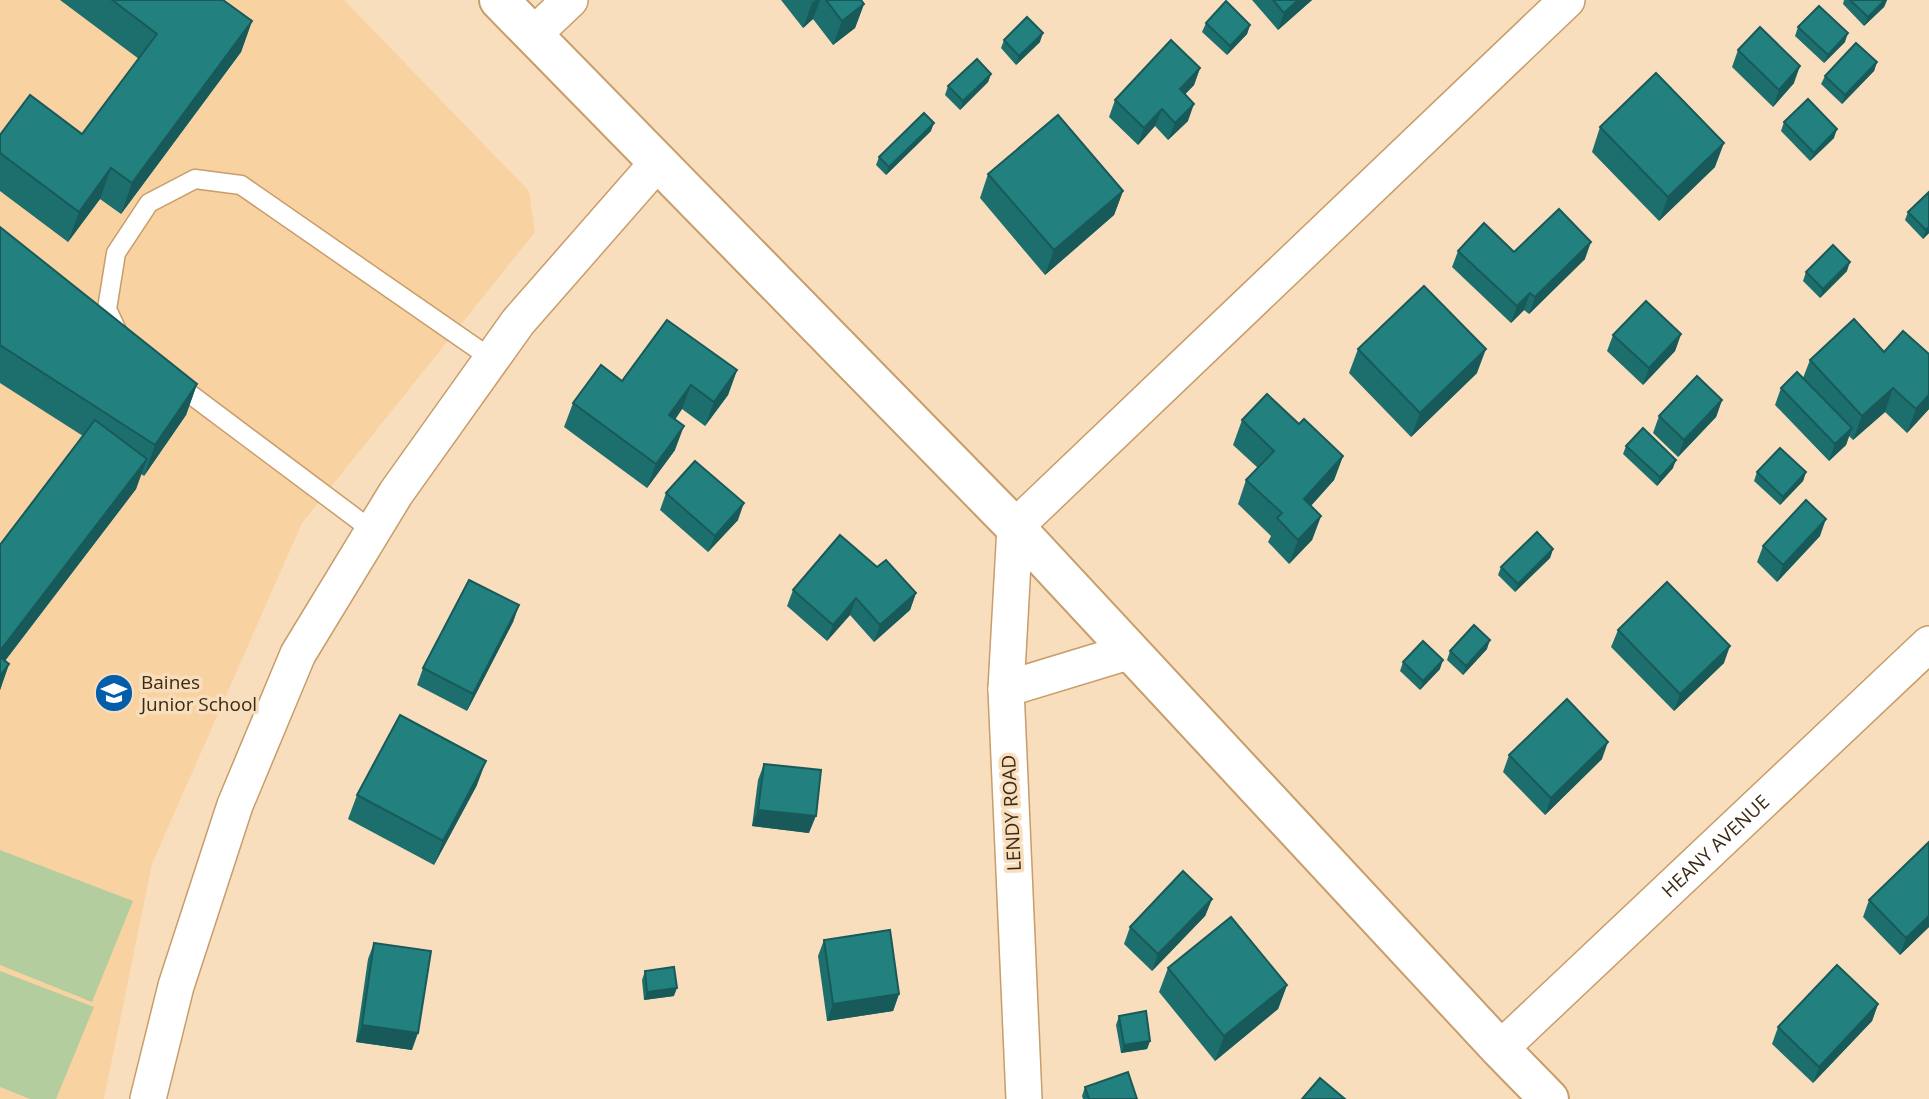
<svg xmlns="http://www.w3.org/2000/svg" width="1929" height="1099" viewBox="0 0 1929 1099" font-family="'Open Sans',sans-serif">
<rect width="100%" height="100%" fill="#f9debe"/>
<!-- built -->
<polygon fill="#f9d2a2" points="0,0 344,0 529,191 535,232 302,523 152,864 104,1099 0,1099"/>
<!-- green -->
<g fill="#b3cd9f">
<polygon points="0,850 133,901 92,1002 0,965"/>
<polygon points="0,971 94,1007 56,1099 30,1099 0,1087"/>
</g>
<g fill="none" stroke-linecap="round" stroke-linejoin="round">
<!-- lane casing -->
<g stroke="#c79d69" stroke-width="21">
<g id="lane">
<polyline points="119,335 107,309 116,253 149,203 195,179 241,185 492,359"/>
<polyline points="174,382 373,531"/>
</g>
</g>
<!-- street casing -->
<g stroke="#c79d69" stroke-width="38">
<g id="street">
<polyline points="533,35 570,0"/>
<polyline points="1006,689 1131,651"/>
<path id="s1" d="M1500,1049L1929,644"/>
<polyline points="148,1099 176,986 235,805 298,654 396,493 518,322 658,162"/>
<polyline points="1024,1099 1006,689 1015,527 1567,0"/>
</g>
</g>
<!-- secondary casing -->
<g stroke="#c79d69" stroke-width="42">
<polyline id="secondary" points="499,0 1015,527 1500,1049 1549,1099"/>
</g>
<!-- lane -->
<use href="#lane" stroke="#fff" stroke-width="18"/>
<!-- street -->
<use href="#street" stroke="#fff" stroke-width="35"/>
<!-- secondary -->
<use href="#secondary" stroke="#fff" stroke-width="38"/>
</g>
<!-- wall -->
<g fill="#1d6f6d">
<polygon points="60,0 223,0 252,21 241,52 121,214 100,199 68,242 0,191 0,135 82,134 139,59"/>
<polygon points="781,0 861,0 864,4 855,28 833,45 813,19 803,28"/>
<polygon points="1252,0 1312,0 1278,30"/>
<polygon points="1844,0 1887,0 1884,7 1864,26 1843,4"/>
<polygon points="1206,23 1250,25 1247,34 1227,55 1202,32"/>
<polygon points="1798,27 1845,42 1824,63 1795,36"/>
<polygon points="1004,40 1040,42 1016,65 1001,48"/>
<polygon points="1738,50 1794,83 1773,107 1732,67"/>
<polygon points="1877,62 1874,71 1842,104 1821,84 1825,76"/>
<polygon points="1200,68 1194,85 1185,94 1188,121 1168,140 1155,126 1138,145 1109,117 1115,100"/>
<polygon points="991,74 988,82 960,110 945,95 948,86"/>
<polygon points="1784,122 1834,138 1810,161 1781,131"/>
<polygon points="1600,127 1715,167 1659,221 1592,152"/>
<polygon points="931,131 886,175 876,165 879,157"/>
<polygon points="988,174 1123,191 1114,215 1045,275 980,198"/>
<polygon points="1908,212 1929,233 1923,239 1905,220"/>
<polygon points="0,227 197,384 186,415 144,476 141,474 136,489 5,661 9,664 0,690 0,545 83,436 0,383"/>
<polygon points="1458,251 1514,252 1585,259 1529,314 1524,310 1511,323 1452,267"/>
<polygon points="1847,271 1820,298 1803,281 1806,272"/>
<polygon points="1681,334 1675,351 1643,385 1607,351 1613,335"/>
<polygon points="1358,349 1477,373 1411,437 1349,373"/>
<polygon points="1884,352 1929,354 1929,409 1907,433 1885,412 1853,440 1849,436 1846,445 1829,461 1775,405 1781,388 1803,378 1810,360"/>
<polygon points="737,370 728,395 705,426 682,409 675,420 675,450 647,488 564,427 573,403"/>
<polygon points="1722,400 1716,417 1678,457 1653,433 1659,416"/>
<polygon points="1242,420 1299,424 1343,456 1334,480 1311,506 1321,516 1312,540 1289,564 1268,542 1271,536 1238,504 1246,480 1258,468 1233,445"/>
<polygon points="1626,446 1673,468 1657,486 1623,454"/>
<polygon points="1757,472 1806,472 1803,481 1780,505 1754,481"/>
<polygon points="666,493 738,520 708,552 660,510"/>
<polygon points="1820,536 1777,582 1757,562 1763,546"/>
<polygon points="1553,549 1550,558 1515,592 1498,575 1501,567"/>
<polygon points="877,567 916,593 910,610 874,642 850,615 827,641 787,606 793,590"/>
<polygon points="519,605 513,622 467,711 417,685 423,668"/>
<polygon points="1618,630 1724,663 1674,711 1611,647"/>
<polygon points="1487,649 1463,675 1447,660 1450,651"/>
<polygon points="1403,662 1440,669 1420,690 1400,671"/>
<polygon points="1509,755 1602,759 1545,815 1503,772"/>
<polygon points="764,764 809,833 752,826 758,780"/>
<polygon points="477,785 434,865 348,819 357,795"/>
<polygon points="1929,842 1929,927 1900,955 1863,917 1869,900"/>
<polygon points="1212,899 1205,916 1152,971 1124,944 1130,927"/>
<polygon points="824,940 899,994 893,1011 827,1021 818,956"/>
<polygon points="374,943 412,1050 356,1042 368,959"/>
<polygon points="1168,968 1287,985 1278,1009 1215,1061 1159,992"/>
<polygon points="645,971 674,996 644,1000 642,980"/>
<polygon points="1878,1004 1872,1021 1813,1083 1772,1044 1778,1027"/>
<polygon points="1119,1016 1150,1041 1147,1049 1121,1053 1116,1025"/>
<polygon points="1085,1087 1137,1099 1083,1099 1082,1096"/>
</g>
<!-- shaded-wall -->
<g fill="#185a59">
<polygon points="816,0 820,0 813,19 803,28 812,3"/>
<polygon points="1298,0 1312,0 1278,30 1284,13"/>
<polygon points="1885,0 1887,0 1884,7 1864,26 1868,17"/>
<polygon points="864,4 855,28 833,45 842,21"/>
<polygon points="252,21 241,52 121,214 132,183"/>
<polygon points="1250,25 1247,34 1227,55 1230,46"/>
<polygon points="1043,33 1040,42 1016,65 1019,56"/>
<polygon points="1848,33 1845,42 1824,63 1828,55"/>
<polygon points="1877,62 1874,71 1842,104 1845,95"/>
<polygon points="1800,66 1794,83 1773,107 1779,90"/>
<polygon points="1200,68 1194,85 1174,106 1180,89"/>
<polygon points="991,74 988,82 960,110 963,101"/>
<polygon points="1194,104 1188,121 1168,140 1175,123"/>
<polygon points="1162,109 1155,126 1138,145 1144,128"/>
<polygon points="934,123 931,131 886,175 889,167"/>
<polygon points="1837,129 1834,138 1810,161 1814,153"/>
<polygon points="1724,143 1715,167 1659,221 1668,197"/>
<polygon points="111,168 100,199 68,242 79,212"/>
<polygon points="1123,191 1114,215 1045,275 1054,250"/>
<polygon points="1929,227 1929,233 1923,239 1926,230"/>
<polygon points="1591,242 1585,259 1529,314 1535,297"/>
<polygon points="1850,262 1847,271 1820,298 1823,289"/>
<polygon points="1530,293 1524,310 1511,323 1517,306"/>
<polygon points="1681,334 1675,351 1643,385 1649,368"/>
<polygon points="1486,349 1477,373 1411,437 1420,413"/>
<polygon points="737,370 728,395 705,426 714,402"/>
<polygon points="197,384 186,415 144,476 155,445"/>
<polygon points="691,385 682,409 660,439 669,415"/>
<polygon points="1893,388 1885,412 1853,440 1862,416"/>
<polygon points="1929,395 1929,409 1907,433 1916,409"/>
<polygon points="1722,400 1716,417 1678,457 1684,440"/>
<polygon points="684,426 675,450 647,488 656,464"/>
<polygon points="1852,428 1846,445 1829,461 1835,444"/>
<polygon points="1343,456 1334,480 1295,523 1304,499"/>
<polygon points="147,459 136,489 0,667 0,651"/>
<polygon points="1676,460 1673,468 1657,486 1660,477"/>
<polygon points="1806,472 1803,481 1780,505 1783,497"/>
<polygon points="744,503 738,520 708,552 715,536"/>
<polygon points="1321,516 1312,540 1289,564 1298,540"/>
<polygon points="1826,519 1820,536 1777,582 1783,565"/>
<polygon points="1553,549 1550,558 1515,592 1518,584"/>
<polygon points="916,593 910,610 874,642 880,625"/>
<polygon points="856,598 850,615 827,641 833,625"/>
<polygon points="519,605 513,622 467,711 473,694"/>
<polygon points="1490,640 1487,649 1463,675 1466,666"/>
<polygon points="1730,646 1724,663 1674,711 1680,694"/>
<polygon points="1443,660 1440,669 1420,690 1423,681"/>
<polygon points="9,664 0,690 0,676"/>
<polygon points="1608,742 1602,759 1545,815 1551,798"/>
<polygon points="486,761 477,785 434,865 443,841"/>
<polygon points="758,810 816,816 809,833 752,826"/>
<polygon points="1212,899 1205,916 1152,971 1158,954"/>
<polygon points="1929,916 1929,927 1900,955 1906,938"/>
<polygon points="1287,985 1278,1009 1215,1061 1224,1036"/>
<polygon points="677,988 674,996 644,1000 647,992"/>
<polygon points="899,994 893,1011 827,1021 833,1004"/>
<polygon points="1878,1004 1872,1021 1813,1083 1819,1067"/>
<polygon points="362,1025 418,1033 412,1050 356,1042"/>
<polygon points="1150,1041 1147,1049 1121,1053 1124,1045"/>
</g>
<!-- building -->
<g fill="#22817f" stroke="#185a59" stroke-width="2">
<polygon points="112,0 223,0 252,21 132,183 111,168 79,212 0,153 0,135 30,95 82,134 157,34"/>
<polygon points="826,0 861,0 864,4 842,21"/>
<polygon points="1273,0 1298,0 1284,13"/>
<polygon points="1850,0 1885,0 1868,17"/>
<polygon points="1226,1 1250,25 1230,46 1206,23"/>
<polygon points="1819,6 1848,33 1828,55 1798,27"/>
<polygon points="1027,17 1043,33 1019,56 1004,40"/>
<polygon points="1760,27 1800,66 1779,90 1738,50"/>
<polygon points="1171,40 1200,68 1180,89 1194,104 1175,123 1162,109 1144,128 1115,100"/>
<polygon points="1856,43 1877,62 1845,95 1825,76"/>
<polygon points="977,59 991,74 963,101 948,86"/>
<polygon points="1656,73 1724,143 1668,197 1600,127"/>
<polygon points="1808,99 1837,129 1814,153 1784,122"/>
<polygon points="924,113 934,123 889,167 879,157"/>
<polygon points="1058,115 1123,191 1054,250 988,174"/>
<polygon points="1929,192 1929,227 1926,230 1908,212"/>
<polygon points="1559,209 1591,242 1535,297 1530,293 1517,306 1458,251 1484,223 1514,252"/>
<polygon points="0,227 197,384 155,445 0,345"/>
<polygon points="1833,245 1850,262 1823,289 1806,272"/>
<polygon points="1424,286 1486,349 1420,413 1358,349"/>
<polygon points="1646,301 1681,334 1649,368 1613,335"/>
<polygon points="1854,319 1884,352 1903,331 1929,354 1929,395 1916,409 1893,388 1862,416 1810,360"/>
<polygon points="667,320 737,370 714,402 691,385 669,415 684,426 656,464 573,403 601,365 622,381"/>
<polygon points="1797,372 1852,428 1835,444 1781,388"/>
<polygon points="1697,376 1722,400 1684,440 1659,416"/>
<polygon points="1267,394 1299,424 1304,419 1343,456 1304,499 1321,516 1298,540 1277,518 1282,513 1246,480 1274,451 1242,420"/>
<polygon points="95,420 147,459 0,651 0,545"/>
<polygon points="1643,428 1676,460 1660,477 1626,446"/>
<polygon points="1780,448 1806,472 1783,497 1757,472"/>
<polygon points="695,461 744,503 715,536 666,493"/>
<polygon points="1806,500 1826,519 1783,565 1763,546"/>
<polygon points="1537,532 1553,549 1518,584 1501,567"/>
<polygon points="840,535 877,567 886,560 916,593 880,625 856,598 833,625 793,590"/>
<polygon points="469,580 519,605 473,694 423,668"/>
<polygon points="1667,582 1730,646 1680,694 1618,630"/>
<polygon points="1474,625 1490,640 1466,666 1450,651"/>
<polygon points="1423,641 1443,660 1423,681 1403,662"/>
<polygon points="0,657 9,664 0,676"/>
<polygon points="1567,699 1608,742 1551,798 1509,755"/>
<polygon points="400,715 486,761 443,841 357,795"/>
<polygon points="764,764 821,770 816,816 758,810"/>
<polygon points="1929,842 1929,916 1906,938 1869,900"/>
<polygon points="1183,871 1212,899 1158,954 1130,927"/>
<polygon points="1231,917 1287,985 1224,1036 1168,968"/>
<polygon points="890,930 899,994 833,1004 824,940"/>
<polygon points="374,943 431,951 418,1033 362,1025"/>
<polygon points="1837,965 1878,1004 1819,1067 1778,1027"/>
<polygon points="674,967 677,988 647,992 645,971"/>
<polygon points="1146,1011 1150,1041 1124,1045 1119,1016"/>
<polygon points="1128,1072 1137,1099 1089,1099 1085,1087"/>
<polygon points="1320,1078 1345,1099 1302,1099"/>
</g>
<!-- icons -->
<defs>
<g id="school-disc" transform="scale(2.0125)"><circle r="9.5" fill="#025eab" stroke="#f9debe"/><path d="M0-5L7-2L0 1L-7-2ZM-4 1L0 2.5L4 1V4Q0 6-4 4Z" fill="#fff"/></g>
</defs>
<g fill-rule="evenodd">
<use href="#school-disc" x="114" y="693"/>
</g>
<g text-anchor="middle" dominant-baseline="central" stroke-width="7" stroke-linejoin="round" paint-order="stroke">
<!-- poi labels -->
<g font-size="19" fill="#3b2a14" stroke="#f9debe" text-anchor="start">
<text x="141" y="682">Baines<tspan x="141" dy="22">Junior School</tspan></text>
</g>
<!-- street labels -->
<g font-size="19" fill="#3b2a14" stroke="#f9debe">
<text transform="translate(1011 813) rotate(-93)">LENDY ROAD</text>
<text stroke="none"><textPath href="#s1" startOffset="296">HEANY AVENUE</textPath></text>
</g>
</g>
</svg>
